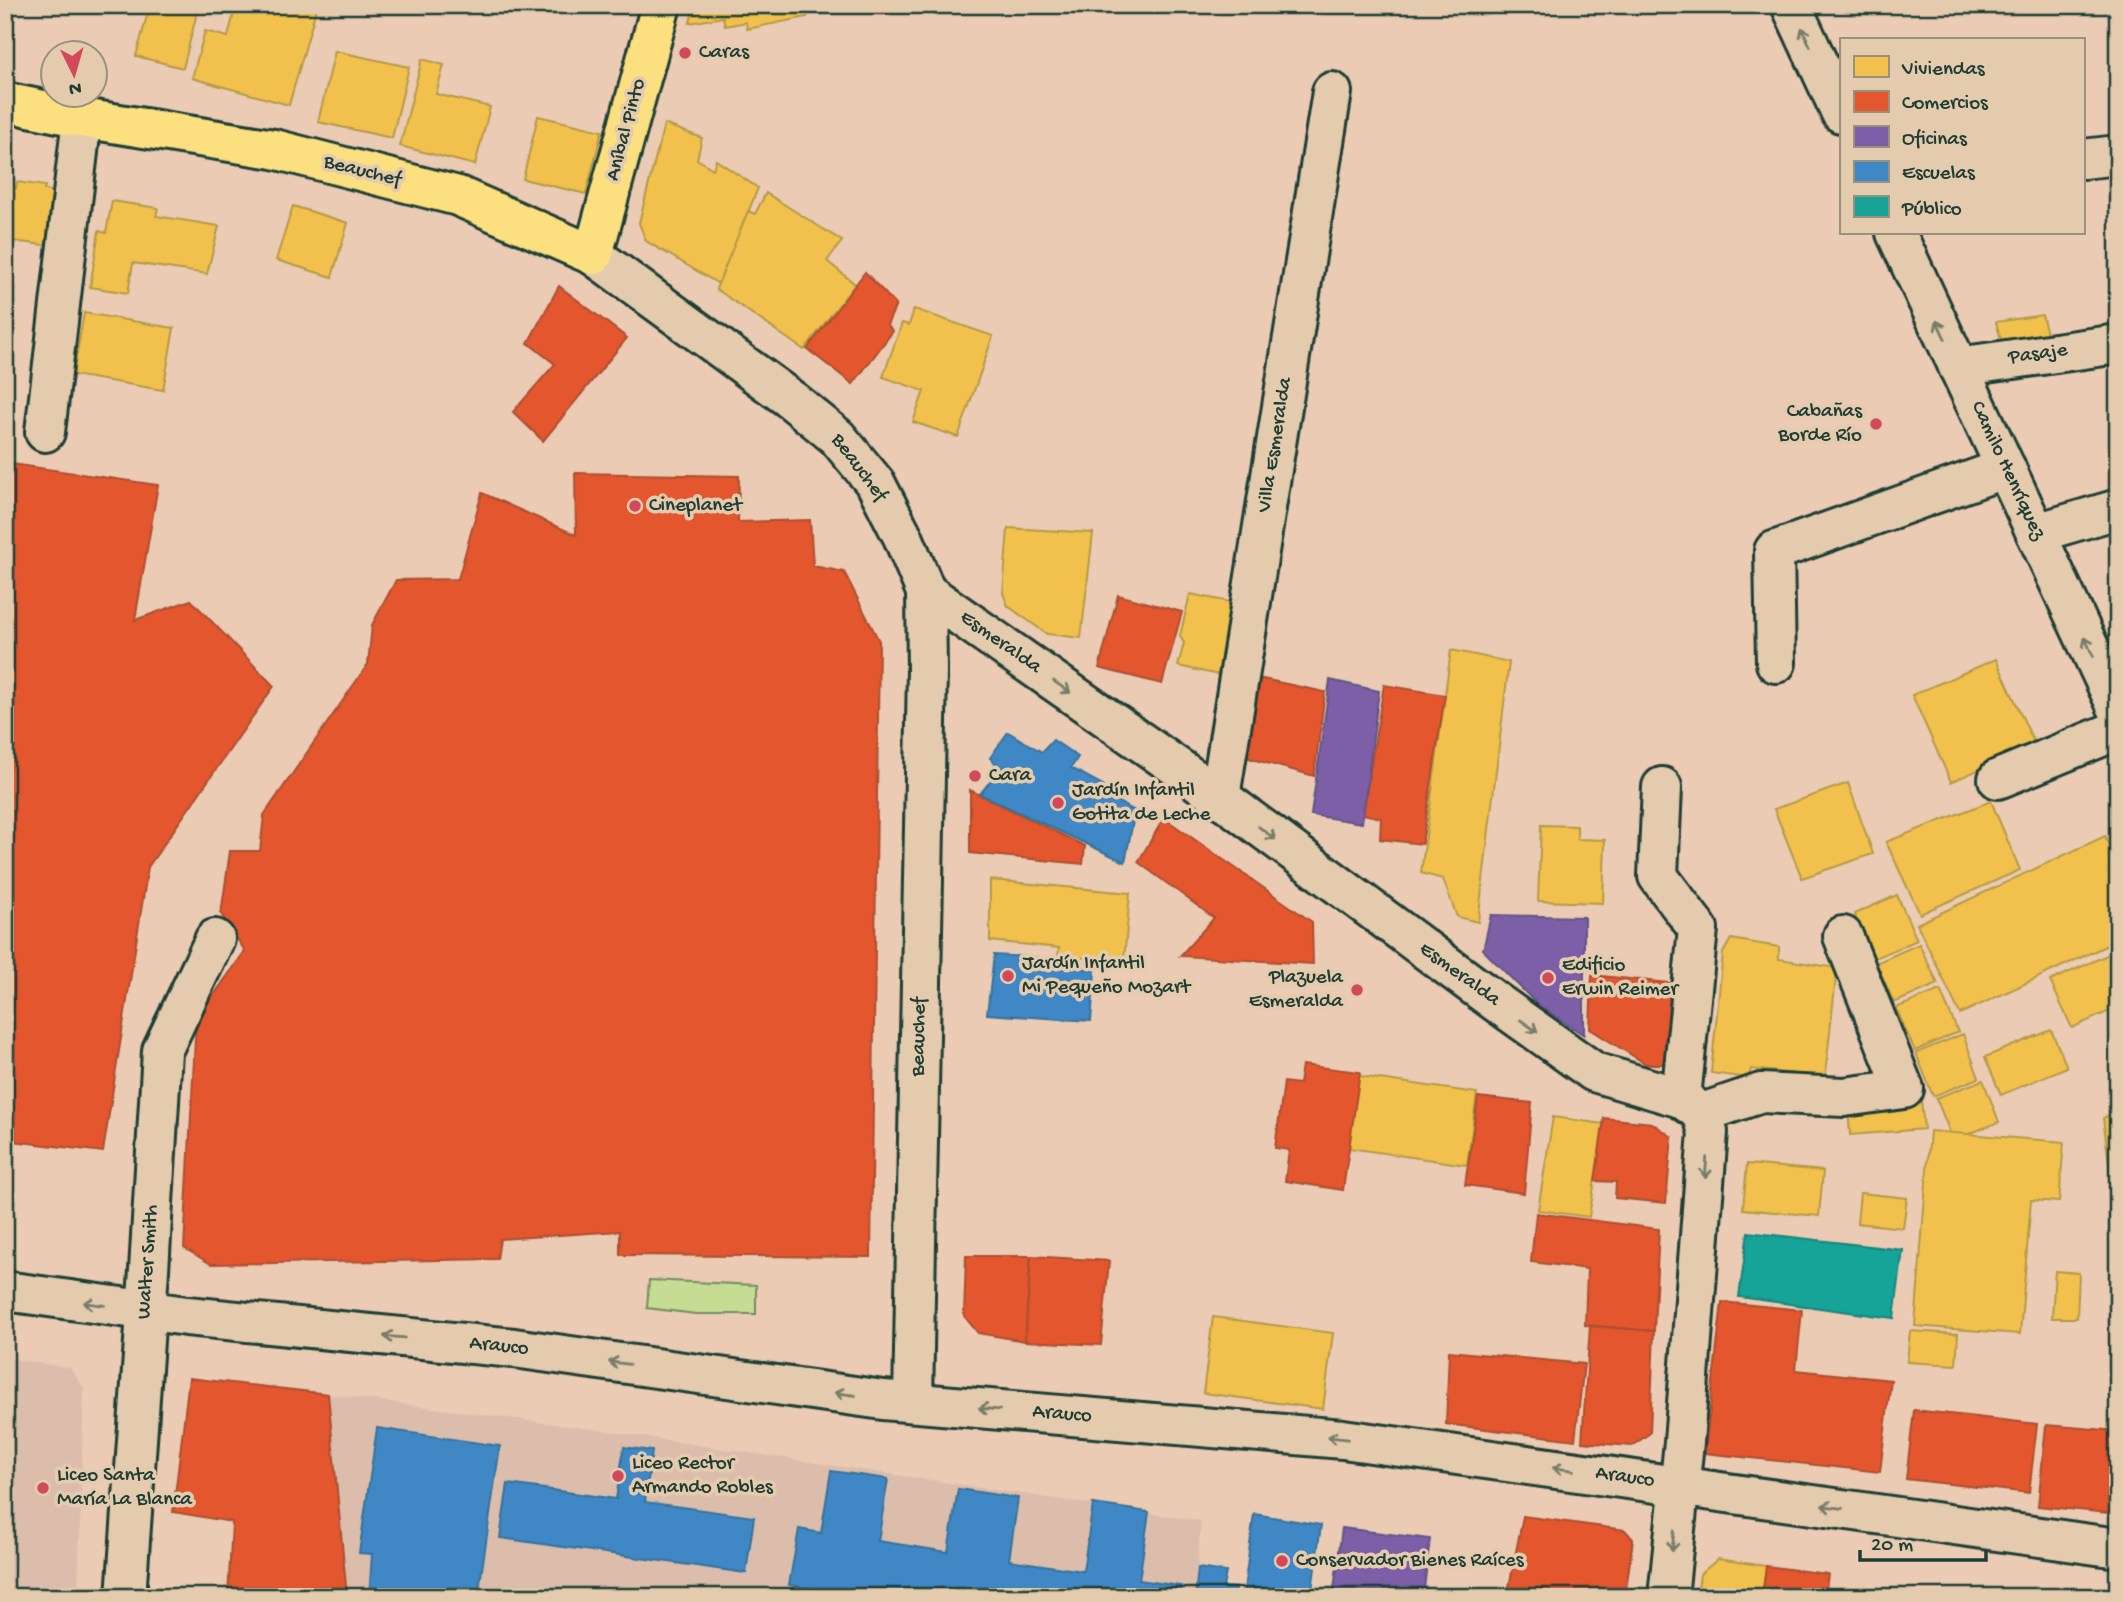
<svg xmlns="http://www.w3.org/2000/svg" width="2123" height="1602" viewBox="0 0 2123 1602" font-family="'Gochi Hand',sans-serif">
<rect width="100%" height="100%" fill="#ebcbb4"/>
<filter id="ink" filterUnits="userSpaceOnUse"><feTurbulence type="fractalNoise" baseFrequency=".0143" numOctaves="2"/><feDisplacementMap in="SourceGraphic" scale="14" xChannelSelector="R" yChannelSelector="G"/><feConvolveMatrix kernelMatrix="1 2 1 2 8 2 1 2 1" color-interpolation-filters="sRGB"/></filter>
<g filter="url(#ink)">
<!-- built -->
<g fill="#dcbdac">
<polygon points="5,1358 70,1368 84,1388 78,1597 5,1597"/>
<polygon points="328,1394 599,1430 1201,1521 1195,1597 347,1597"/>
</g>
<!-- green -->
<polygon fill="#c5dc92" stroke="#728c63" stroke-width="2" points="649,1280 756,1285 756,1314 696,1314 647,1308"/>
<!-- homes -->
<g fill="#f2c14e" stroke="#b39946" stroke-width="2">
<polygon points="150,5 199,5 183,68 136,56"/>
<polygon points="236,5 317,6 289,105 192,78 205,31 228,37"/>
<polygon points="694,5 804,5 807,17 747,29 746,22 725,26 723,17 690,23"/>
<polygon points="335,51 409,67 392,138 318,122"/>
<polygon points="422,59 444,65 436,94 490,107 475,165 400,146"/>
<polygon points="538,116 602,131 586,194 523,179"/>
<polygon points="664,124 702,138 697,159 713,169 716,160 758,188 719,284 646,241 639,223"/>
<polygon points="17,182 45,186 44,190 58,192 51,246 5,240 5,186 16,188"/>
<polygon points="766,193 842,241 827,261 855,284 804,350 716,289 748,211 755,214"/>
<polygon points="112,201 158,208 156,216 219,226 207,274 133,263 128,293 90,287 99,231 106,233"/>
<polygon points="293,206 348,223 332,277 276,260"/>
<polygon points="914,309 993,336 958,437 913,422 924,391 883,377 902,323 909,325"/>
<polygon points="84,313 174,328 163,390 73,375"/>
<polygon points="2042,315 2050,345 2005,353 1996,322"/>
<polygon points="1008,528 1093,533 1081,638 1047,634 1008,606 1003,593"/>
<polygon points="1190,594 1235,603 1219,675 1178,666 1184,643 1180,636"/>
<polygon points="1451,650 1509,662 1478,922 1457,917 1443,879 1421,873"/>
<polygon points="1996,659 2035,745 1951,782 1912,695"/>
<polygon points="1848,783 1873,854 1802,878 1774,809"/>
<polygon points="1991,801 2020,870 1920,914 1886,842"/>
<polygon points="1541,825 1577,826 1577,839 1605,840 1603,903 1538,901"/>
<polygon points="2105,836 2118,863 2118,940 1960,1014 1917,924"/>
<polygon points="990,880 1130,893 1124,961 1058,956 1059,948 990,941"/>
<polygon points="1897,895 1917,940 1873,959 1854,914"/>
<polygon points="1731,939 1779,947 1779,959 1837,968 1825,1077 1751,1069 1748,1078 1711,1073 1723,953"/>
<polygon points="1919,944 1938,984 1894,1003 1876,963"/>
<polygon points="2118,950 2118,1007 2072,1028 2050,981"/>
<polygon points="1940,990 1958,1032 1915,1051 1896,1008"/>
<polygon points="2051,1030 2067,1067 2001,1095 1985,1057"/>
<polygon points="1963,1034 1979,1078 1933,1096 1916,1053"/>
<polygon points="1359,1076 1477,1093 1467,1165 1349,1148"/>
<polygon points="1983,1080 1999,1122 1953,1140 1936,1098"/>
<polygon points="1921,1100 1924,1129 1850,1135 1848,1106"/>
<polygon points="2118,1112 2118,1184 2112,1186 2103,1118"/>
<polygon points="1553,1117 1604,1124 1589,1217 1538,1210"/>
<polygon points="1930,1131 2064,1142 2059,1202 2031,1200 2020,1334 1915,1326"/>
<polygon points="1747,1164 1823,1171 1819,1216 1743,1209"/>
<polygon points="1860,1193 1907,1198 1903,1228 1857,1223"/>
<polygon points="2055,1271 2079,1273 2077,1318 2052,1318"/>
<polygon points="1213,1317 1333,1333 1323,1409 1203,1393"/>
<polygon points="1910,1331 1958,1334 1956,1365 1907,1362"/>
<polygon points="1718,1559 1766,1566 1762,1597 1697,1597 1700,1574"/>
</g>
<!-- shops -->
<g fill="#e4572e" stroke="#a94f30" stroke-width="2">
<polygon points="865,272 896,305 887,325 893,331 853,384 807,349"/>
<polygon points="559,286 627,338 543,441 513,412 555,364 528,343"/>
<polygon points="5,463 158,485 135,620 191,600 274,686 148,867 103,1152 5,1140"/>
<polygon points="575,473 739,476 738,522 810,520 813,566 844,572 879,641 871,1257 620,1255 620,1231 500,1239 497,1259 211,1264 184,1248 196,1020 245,951 221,914 230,851 260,851 264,815 368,664 372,625 396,580 458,579 482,493 576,535"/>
<polygon points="1118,595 1182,612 1162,684 1099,668"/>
<polygon points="1253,677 1325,692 1314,776 1238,755"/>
<polygon points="1384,685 1445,695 1422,844 1380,839 1381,818 1363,814"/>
<polygon points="970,790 1085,846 1083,864 970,853"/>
<polygon points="1164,818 1312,922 1313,964 1180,956 1214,918 1138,862"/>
<polygon points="1592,975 1677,984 1676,1064 1646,1064 1590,1029"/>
<polygon points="1302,1065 1360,1072 1343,1190 1285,1181 1289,1150 1275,1148 1284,1082 1299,1084"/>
<polygon points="1478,1097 1532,1103 1524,1193 1465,1185"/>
<polygon points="1604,1118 1652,1123 1672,1137 1666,1203 1615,1198 1616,1182 1595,1181"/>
<polygon points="1536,1213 1659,1229 1654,1331 1585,1325 1587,1269 1531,1262"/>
<polygon points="966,1256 1031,1256 1025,1341 978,1333 964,1316"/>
<polygon points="1031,1256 1109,1261 1101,1345 1025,1341"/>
<polygon points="1722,1302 1802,1310 1796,1370 1891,1380 1880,1472 1705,1453"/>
<polygon points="1590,1326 1654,1331 1650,1433 1632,1446 1582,1442"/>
<polygon points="1449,1351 1584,1364 1575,1440 1446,1424"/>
<polygon points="189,1378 328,1394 347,1597 228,1597 232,1522 173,1512"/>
<polygon points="1914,1410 2037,1424 2029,1493 1906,1479"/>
<polygon points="2046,1425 2118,1431 2118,1514 2038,1506"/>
<polygon points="1523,1516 1625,1530 1633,1539 1625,1597 1507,1597"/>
<polygon points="1766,1566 1828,1574 1825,1597 1762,1597"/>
</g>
<!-- offices -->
<g fill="#7b5ea7" stroke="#5f5484" stroke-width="2">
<polygon points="1330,680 1379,691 1362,823 1311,815"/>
<polygon points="1491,915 1584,917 1584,1035 1539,1006 1483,950"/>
<polygon points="1342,1528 1430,1539 1423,1597 1333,1597"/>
</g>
<!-- schools -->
<g fill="#3f88c5" stroke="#35729a" stroke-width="2">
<polygon points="1008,732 1042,752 1053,740 1078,757 1071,768 1103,785 1103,794 1135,811 1125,862 980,794 1000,769 990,758"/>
<polygon points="994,955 1059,959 1059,966 1095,970 1091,1021 987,1014"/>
<polygon points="377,1428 500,1446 478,1597 369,1597 372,1554 359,1553"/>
<polygon points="624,1447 652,1451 645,1502 754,1517 746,1573 500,1538 508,1484 616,1499"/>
<polygon points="831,1471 888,1479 878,1541 948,1552 958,1489 1018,1498 1009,1560 1083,1571 1093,1504 1149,1512 1139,1580 1181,1586 1180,1597 868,1597 789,1585 799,1529 821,1533"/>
<polygon points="1254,1514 1321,1525 1311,1597 1243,1597"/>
<polygon points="1198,1568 1226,1572 1223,1587 1236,1588 1235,1597 1195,1597"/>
</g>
<!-- public -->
<polygon fill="#17a398" stroke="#19847a" stroke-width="2" points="1748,1232 1903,1250 1894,1318 1739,1297"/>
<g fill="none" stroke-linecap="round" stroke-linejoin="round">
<!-- minor casing -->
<g stroke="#1f3d34" stroke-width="44">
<g id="minor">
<polyline points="1791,5 1841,113"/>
<polyline points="2083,159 2118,155"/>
<polyline points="1896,233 2118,709"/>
<polyline points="593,255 793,401 837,437 876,484 903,537 926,592 927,670 913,1401"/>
<polyline points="1958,367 2118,344"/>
<polyline points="45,432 82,118"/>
<polyline points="2036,533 2118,509"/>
<polyline points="926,592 1220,797 1496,1002 1594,1072 1681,1098 1702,1113 1708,1132 1684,1442 1668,1597"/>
<polyline points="1776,663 1774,551 2006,468"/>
<polyline points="1998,779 2118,730"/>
<polyline points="1662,787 1658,876 1698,929 1681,1098"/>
<polyline points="1220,797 1332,92"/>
<polyline points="1702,1113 1761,1093 1844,1097 1904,1089 1843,936"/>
<polyline points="5,1291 187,1316 514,1348 883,1400 1343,1439 2118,1548"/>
<polyline points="126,1597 149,1270 162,1051 215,939"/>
</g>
</g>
<!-- major casing -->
<g stroke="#1f3d34" stroke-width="44">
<polyline id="major" points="5,102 82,118 274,149 458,196 593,255 661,5"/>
</g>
<!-- minor -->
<use href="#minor" stroke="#e5cbad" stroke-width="38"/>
<!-- major -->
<use href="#major" stroke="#fce080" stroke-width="38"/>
</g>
<!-- one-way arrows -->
<defs><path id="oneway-shaft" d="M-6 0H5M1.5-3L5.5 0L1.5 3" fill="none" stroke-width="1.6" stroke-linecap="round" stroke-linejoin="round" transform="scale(1.75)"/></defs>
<g stroke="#787d6a">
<use href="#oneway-shaft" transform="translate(1806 37) rotate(-115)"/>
<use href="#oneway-shaft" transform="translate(1941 330) rotate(-115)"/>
<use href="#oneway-shaft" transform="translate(2089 647) rotate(-115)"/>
<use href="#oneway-shaft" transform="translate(1062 687) rotate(35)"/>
<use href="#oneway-shaft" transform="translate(1267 833) rotate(37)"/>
<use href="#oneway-shaft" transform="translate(1529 1026) rotate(35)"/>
<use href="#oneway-shaft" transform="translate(1706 1168) rotate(94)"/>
<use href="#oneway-shaft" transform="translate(94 1304) rotate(-173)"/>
<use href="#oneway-shaft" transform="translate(394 1337) rotate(-175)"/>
<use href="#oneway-shaft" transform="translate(619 1363) rotate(-172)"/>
<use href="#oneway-shaft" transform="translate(845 1394) rotate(-172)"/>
<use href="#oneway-shaft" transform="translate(989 1409) rotate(-175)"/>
<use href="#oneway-shaft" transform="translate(1338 1438) rotate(-174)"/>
<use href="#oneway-shaft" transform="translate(1563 1469) rotate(-172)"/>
<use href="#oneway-shaft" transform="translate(1832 1507) rotate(-172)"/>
<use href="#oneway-shaft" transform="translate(1673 1541) rotate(96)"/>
</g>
</g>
<!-- markers -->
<g fill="#d1495b" stroke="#e5cbad" stroke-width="2.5">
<circle cx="685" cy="53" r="7"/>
<circle cx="1876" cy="424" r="7"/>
<circle cx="635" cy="506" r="7"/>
<circle cx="975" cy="776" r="7"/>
<circle cx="1058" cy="803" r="7"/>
<circle cx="1008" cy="976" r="7"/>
<circle cx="1548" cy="978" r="7"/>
<circle cx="1357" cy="990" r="7"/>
<circle cx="618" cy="1476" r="7"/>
<circle cx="43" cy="1488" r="7"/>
<circle cx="1282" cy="1561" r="7"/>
</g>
<g text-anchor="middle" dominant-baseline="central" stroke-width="7" stroke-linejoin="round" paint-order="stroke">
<!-- poi labels -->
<g font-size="21" fill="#1f3d34" stroke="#e5cbad" text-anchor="start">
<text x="699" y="53">Caras</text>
<text x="1862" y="412" text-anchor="end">Cabañas<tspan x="1862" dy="24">Borde Río</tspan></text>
<text x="649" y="506">Cineplanet</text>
<text x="989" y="776">Cara</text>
<text x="1072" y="791">Jardín Infantil<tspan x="1072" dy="24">Gotita de Leche</tspan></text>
<text x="1022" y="964">Jardín Infantil<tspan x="1022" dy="24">Mi Pequeño Mozart</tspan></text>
<text x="1562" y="966">Edificio<tspan x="1562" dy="24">Erwin Reimer</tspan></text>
<text x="1343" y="978" text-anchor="end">Plazuela<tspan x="1343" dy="24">Esmeralda</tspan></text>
<text x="632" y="1464">Liceo Rector<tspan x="632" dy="24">Armando Robles</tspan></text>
<text x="57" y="1476">Liceo Santa<tspan x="57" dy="24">María La Blanca</tspan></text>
<text x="1296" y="1561">Conservador Bienes Raíces</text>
</g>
<!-- street labels -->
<g font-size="21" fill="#1f3d34" stroke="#e5cbad">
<text transform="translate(627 130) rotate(-75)">Aníbal Pinto</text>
<text transform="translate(362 172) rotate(14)">Beauchef</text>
<text transform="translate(2038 355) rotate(-8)">Pasaje</text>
<text transform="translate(1276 445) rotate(-81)">Villa Esmeralda</text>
<text transform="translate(858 468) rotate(53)">Beauchef</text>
<text transform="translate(2007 471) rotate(65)">Camilo Henríquez</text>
<text transform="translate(1000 643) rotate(35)">Esmeralda</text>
<text transform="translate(1459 975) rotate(36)">Esmeralda</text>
<text transform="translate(920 1037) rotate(-89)">Beauchef</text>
<text transform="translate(149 1262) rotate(-86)">Walter Smith</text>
<text transform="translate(499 1347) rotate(6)">Arauco</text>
<text transform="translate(1062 1415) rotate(5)">Arauco</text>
<text transform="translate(1625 1478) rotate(8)">Arauco</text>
</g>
</g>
<!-- margin -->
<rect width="2123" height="1602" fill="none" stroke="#e5cbad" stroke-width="28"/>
<rect x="14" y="14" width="2095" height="1574" fill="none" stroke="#1f3d34" stroke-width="2.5" filter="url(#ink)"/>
<!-- legend -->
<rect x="1840" y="38" width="245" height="196" fill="#e5cbad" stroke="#96927d" stroke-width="2"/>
<rect x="1854" y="56" width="35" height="21" fill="#f2c14e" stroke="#96927d" stroke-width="2"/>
<text x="1902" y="74" font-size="21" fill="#1f3d34">Viviendas</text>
<rect x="1854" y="91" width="35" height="21" fill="#e4572e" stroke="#96927d" stroke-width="2"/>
<text x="1902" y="108" font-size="21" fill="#1f3d34">Comercios</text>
<rect x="1854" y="126" width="35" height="21" fill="#7b5ea7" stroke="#96927d" stroke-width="2"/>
<text x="1902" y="144" font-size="21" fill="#1f3d34">Oficinas</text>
<rect x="1854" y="161" width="35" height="21" fill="#3f88c5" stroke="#96927d" stroke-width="2"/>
<text x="1902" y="178" font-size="21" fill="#1f3d34">Escuelas</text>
<rect x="1854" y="196" width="35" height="21" fill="#17a398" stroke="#96927d" stroke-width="2"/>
<text x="1902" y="214" font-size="21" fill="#1f3d34">Público</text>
<!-- north arrow -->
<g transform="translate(74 74) rotate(175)"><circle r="33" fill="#e5cbad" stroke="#96927d" stroke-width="2"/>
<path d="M0-5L12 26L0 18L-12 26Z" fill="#d1495b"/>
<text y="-10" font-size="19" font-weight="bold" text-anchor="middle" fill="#1f3d34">N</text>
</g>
<!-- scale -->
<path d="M1860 1550v10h126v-10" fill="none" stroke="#1f3d34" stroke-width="3.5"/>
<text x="1871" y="1550" font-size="21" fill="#1f3d34" stroke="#e5cbad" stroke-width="5" paint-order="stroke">20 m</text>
</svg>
